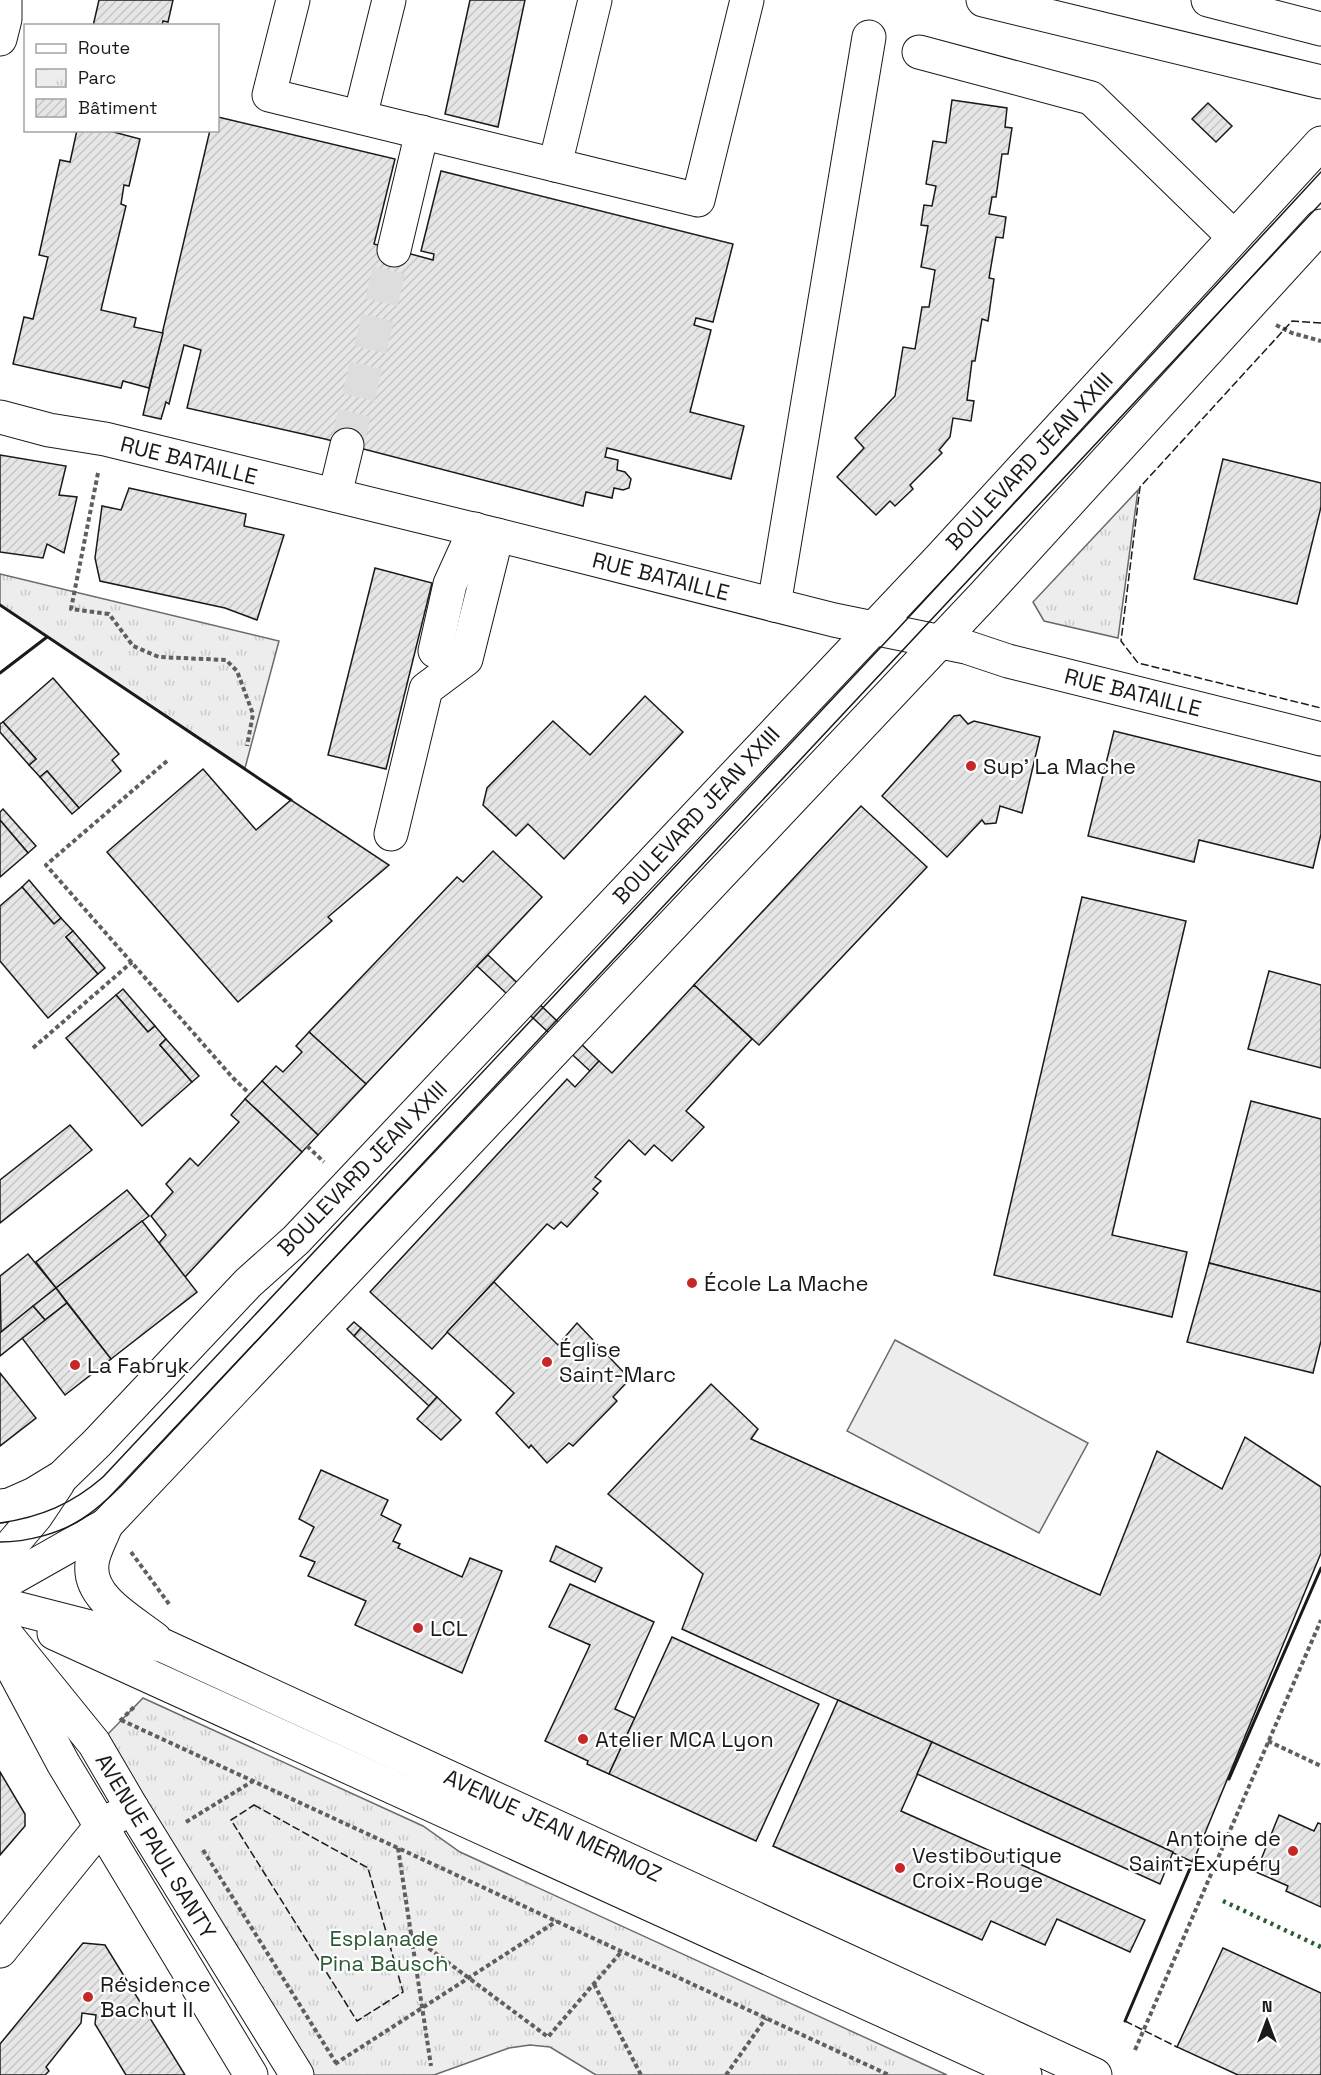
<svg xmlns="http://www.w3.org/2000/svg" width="1321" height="2075" viewBox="0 0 1321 2075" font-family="'Space Grotesk',sans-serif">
<defs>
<pattern id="park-tufts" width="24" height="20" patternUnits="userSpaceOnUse" patternTransform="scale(1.5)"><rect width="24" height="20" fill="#ededed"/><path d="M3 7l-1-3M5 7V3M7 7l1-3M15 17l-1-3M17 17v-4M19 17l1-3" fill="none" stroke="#cbcbcb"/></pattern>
<pattern id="building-hatch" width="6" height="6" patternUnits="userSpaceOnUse" patternTransform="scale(1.5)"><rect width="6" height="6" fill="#e6e6e6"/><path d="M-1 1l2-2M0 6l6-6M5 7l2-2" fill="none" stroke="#c5c5c5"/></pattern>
</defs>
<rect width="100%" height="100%" fill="#fff"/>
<!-- park -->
<g fill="url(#park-tufts)" stroke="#6a6a6a" stroke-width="1.5">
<polygon points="1138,490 1118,638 1044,621 1033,602"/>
<polygon points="0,574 279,641 245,768 0,605"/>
<polygon points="143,1698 423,1826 460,1852 947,2075 596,2075 550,2047 530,2045 509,2048 434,2075 313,2075 107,1735"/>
</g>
<!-- garden -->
<polygon fill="#ededed" stroke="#6a6a6a" stroke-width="1.5" points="895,1340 1088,1443 1039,1533 847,1431"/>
<!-- building -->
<g fill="url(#building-hatch)" stroke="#1a1a1a" stroke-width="1.5">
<polygon points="99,0 173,0 168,22 163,21 162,26 93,26"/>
<polygon points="470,0 525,0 498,127 445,114"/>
<polygon points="952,100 1007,108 1005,127 1012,128 1008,154 1002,154 996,197 992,197 989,214 1006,217 1003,238 996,237 989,278 994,279 988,321 982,319 975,361 972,361 967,400 974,401 971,421 953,418 950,437 939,450 942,453 910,485 913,489 895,506 890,501 876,515 837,477 864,448 855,438 895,396 903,347 915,349 922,307 929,307 935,270 921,267 928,226 921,225 924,205 932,206 936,186 926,184 933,141 946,143"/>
<polygon points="1208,103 1232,126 1216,142 1192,119"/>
<polygon points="218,117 395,159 374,244 433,260 434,254 421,251 441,171 733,244 713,322 696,318 694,325 711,330 690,412 744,426 731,479 607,448 605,457 618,460 617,470 625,472 631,479 629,488 623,490 614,488 612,498 586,492 583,506 325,439 187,408 201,350 184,345 169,404 166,402 161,419 143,415 210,130 218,130"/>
<polygon points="77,130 106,130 140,139 129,186 124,185 121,204 126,206 101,310 136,318 134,327 163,333 149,388 123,381 121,388 13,364 24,317 33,319 48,257 39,255 60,160 70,162"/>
<polygon points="0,455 66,466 59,495 77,497 64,553 47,544 43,558 0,552"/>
<polygon points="1223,459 1321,483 1321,507 1297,604 1194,579"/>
<polygon points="129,488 246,514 244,526 284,535 257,620 225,608 100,581 95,558 102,506 121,510"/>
<polygon points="375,568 432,583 386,769 328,755"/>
<polygon points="53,678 119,754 112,760 121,771 79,808 47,771 40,777 29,765 36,759 3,722"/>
<polygon points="645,696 683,732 564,859 528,824 516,836 483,805 487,788 553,721 590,755"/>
<polygon points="960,715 968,724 974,721 1040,737 1022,813 1000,806 996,823 985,824 982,820 947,857 882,796 954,716"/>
<polygon points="3,722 36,759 29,765 0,732 0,724"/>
<polygon points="1114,731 1321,782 1321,834 1313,868 1199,840 1194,862 1088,836"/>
<polygon points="203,769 256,830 291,800 389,865 328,917 332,921 238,1002 107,852"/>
<polygon points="47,771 79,808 72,814 40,777"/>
<polygon points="861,806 927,867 759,1045 694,985"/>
<polygon points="3,809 36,846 28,853 0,820 0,812"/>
<polygon points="0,820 28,853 0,877"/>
<polygon points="493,851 542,897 366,1084 309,1032 457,877 463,882"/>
<polygon points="29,880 61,918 54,924 22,887"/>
<polygon points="22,887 54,924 61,918 73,931 66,937 98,974 48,1018 0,961 0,906"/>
<polygon points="1082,897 1186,921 1112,1235 1187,1252 1172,1317 994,1275"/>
<polygon points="73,931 105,968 98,974 66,937"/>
<polygon points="488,955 599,1061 590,1071 477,966"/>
<polygon points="1269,971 1321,985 1321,1068 1248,1049"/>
<polygon points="694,985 752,1039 686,1111 704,1127 672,1161 654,1145 645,1155 629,1140 595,1177 601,1181 593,1189 598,1193 567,1227 561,1222 554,1229 547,1224 432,1349 370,1292 567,1079 575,1087 599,1061 612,1073"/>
<polygon points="123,989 155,1026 148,1032 116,995"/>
<polygon points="116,995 148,1032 155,1026 166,1039 160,1045 192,1082 142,1126 66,1038"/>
<polygon points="309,1032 366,1084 318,1135 262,1081 276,1066 283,1072 302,1052 296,1046"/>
<polygon points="166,1039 199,1076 192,1082 160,1045"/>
<polygon points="262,1081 318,1135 302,1152 245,1099"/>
<polygon points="245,1099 302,1152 185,1277 159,1243 166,1235 151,1216 173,1192 166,1184 190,1158 198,1166 239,1122 231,1115"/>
<polygon points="1251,1101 1321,1119 1321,1292 1209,1263"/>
<polygon points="70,1125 92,1150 0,1223 0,1180"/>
<polygon points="127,1190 149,1216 56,1288 36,1262"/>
<polygon points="142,1221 197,1292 111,1359 56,1288"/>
<polygon points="28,1254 56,1288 1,1332 0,1276"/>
<polygon points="1209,1263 1321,1292 1321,1341 1313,1373 1187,1342"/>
<polygon points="494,1282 558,1345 577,1323 630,1379 613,1397 617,1401 573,1446 569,1443 547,1463 531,1445 529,1448 496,1413 514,1393 447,1332"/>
<polygon points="56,1288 67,1303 45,1320 33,1306"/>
<polygon points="67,1303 111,1359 65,1395 22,1338"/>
<polygon points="33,1306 45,1320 0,1356 0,1333"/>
<polygon points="354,1322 361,1328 354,1336 347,1329"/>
<polygon points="361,1328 437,1397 429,1406 354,1336"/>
<polygon points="0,1373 36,1418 0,1446"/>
<polygon points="711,1384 758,1429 751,1439 1100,1595 1157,1451 1222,1489 1245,1437 1321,1487 1321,1553 1193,1862 682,1629 703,1574 608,1494"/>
<polygon points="437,1397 461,1420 441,1440 417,1419"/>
<polygon points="321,1470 388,1500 381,1515 401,1525 393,1541 400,1544 398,1548 462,1577 470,1558 502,1571 462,1673 355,1625 366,1601 308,1576 315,1562 300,1556 314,1527 299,1519"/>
<polygon points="556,1546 602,1568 595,1582 550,1561"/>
<polygon points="570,1584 654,1622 615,1709 635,1718 609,1774 587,1764 588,1761 545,1741 590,1645 549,1627"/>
<polygon points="672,1637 819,1704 756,1841 609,1774"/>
<polygon points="838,1700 932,1742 901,1811 1145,1920 1130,1952 1057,1919 1045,1945 991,1921 982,1940 773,1846"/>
<polygon points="932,1742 1173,1852 1160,1884 917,1774"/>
<polygon points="0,1772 25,1814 25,1826 0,1855"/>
<polygon points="1279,1815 1314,1831 1318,1823 1321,1824 1321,1907 1286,1891 1288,1886 1256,1872"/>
<polygon points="83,1943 105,1945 185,2075 126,2075 95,2024 96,2015 82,2013 81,2023 46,2067 49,2071 45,2075 0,2075 0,2044"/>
<polygon points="1223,1948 1321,1993 1321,2075 1238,2075 1177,2047"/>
</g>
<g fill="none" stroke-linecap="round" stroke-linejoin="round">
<!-- minor-tunnel -->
<polyline stroke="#ddd" stroke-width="33" stroke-dasharray="33 16" stroke-linecap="butt" points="347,445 394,250"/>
<!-- minor casing -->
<g stroke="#1a1a1a" stroke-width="35">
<g id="minor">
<polyline points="293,0 269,95 555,165"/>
<polyline points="595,0 555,165 698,200 747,0"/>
<polyline points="983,0 1321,82"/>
<polyline points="1208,0 1321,29"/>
<polyline points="0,39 5,19 5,0"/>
<polyline points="919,52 1091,98 1234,237"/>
<polyline points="360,117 389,0"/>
<polyline points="394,250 422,132"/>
<polyline points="0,417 49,430 105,439 497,535 834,620 966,647 1008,661 1321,739"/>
<polyline points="335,495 347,445"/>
<polyline points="774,605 869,37"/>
<polyline points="435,651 450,584 475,529"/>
<polyline points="391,834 426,689 466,659 497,535"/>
<polyline points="0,1951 102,1825 132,1808"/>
</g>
</g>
<!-- major casing -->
<g stroke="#1a1a1a" stroke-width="35">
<g id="major">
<polyline points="0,1506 9,1505 34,1494 62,1477 97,1443 248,1283 296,1240 941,557 1321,143"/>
<path d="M106,1525C102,1537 93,1551 92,1564C88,1598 131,1620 155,1639"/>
<polyline points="0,1563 14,1542 36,1516 58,1483"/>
<polyline points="0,1585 106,1525 984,595 1321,226"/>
<polyline points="0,1604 164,1646 1095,2075"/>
<polyline points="0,1627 94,1743 132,1808 297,2075"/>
<polyline points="54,1633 1025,2075"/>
<polyline points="8,1660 63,1763 251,2075"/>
</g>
</g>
<!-- path -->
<g stroke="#5f5f5f" stroke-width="4" stroke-dasharray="4.5 3" stroke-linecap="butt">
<polyline points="1276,325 1292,333 1321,341"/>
<polyline points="98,473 71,609 109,614 133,646 159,657 226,660 237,671 253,714 247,746"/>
<polyline points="167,761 46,865 233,1078 250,1094"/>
<polyline points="33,1048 132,962"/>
<polyline points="307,1146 324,1162"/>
<polyline points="131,1552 169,1604"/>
<polyline points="121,1720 889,2075"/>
<polyline points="120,1721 134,1707"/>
<polyline points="1268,1741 1321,1766"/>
<polyline points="186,1822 253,1781"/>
<polyline points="398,1848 431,2066"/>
<polyline points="203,1850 336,2063"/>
<polyline points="389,1942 411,1935 548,2037 622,1951"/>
<polyline points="594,1984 641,2075"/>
<polyline points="1135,2050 1321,1620"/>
<polyline points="335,2064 557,1921"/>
<polyline points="726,2075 766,2018"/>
</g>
<!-- minor -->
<use href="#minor" stroke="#fff" stroke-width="33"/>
<!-- major -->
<use href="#major" stroke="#fff" stroke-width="33"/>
<!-- tram -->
<g stroke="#1a1a1a" stroke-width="1.5">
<path d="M0,1523C41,1517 72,1504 103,1477L895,632L1321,172"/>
<path d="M0,1542C26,1542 59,1534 82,1519C96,1510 109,1498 121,1486L1321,203"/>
</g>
<!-- hedge -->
<polyline stroke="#2b5a34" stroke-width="4.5" stroke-dasharray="3 4.5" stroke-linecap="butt" points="1223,1901 1321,1947"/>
<!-- fence -->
<g stroke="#1a1a1a" stroke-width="1.5" stroke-dasharray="8 3" stroke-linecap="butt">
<polyline points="1321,323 1292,321 1140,487 1121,641 1138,663 1321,708"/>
<polygon points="254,1805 368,1868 403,1992 357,2021 231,1820"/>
<polyline points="1125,2021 1177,2047"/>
</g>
<!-- wall -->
<g stroke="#1a1a1a" stroke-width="3">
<polyline points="0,605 291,800"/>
<polyline points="0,673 47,637"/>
<polyline points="1229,1779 1321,1568"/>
<polyline points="1125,2021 1194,1859"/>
</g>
</g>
<!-- markers -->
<g fill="#c62828" stroke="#fff" stroke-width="2">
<circle cx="971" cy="766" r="6"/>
<circle cx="692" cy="1283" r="6"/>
<circle cx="547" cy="1362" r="6"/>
<circle cx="75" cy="1365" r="6"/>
<circle cx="418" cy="1628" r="6"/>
<circle cx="583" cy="1739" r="6"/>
<circle cx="1293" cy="1851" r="6"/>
<circle cx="900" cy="1868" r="6"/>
<circle cx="88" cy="1997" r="6"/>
</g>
<g text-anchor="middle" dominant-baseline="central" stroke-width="4.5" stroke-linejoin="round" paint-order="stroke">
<!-- street labels -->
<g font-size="22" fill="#1a1a1a" stroke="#fff">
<text transform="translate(189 460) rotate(14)">RUE BATAILLE</text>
<text transform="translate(1029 461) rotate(-47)">BOULEVARD JEAN XXIII</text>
<text transform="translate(661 576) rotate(14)">RUE BATAILLE</text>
<text transform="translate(1133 692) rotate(14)">RUE BATAILLE</text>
<text transform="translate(696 815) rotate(-47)">BOULEVARD JEAN XXIII</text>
<text transform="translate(362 1168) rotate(-46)">BOULEVARD JEAN XXIII</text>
<text transform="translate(553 1825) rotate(25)">AVENUE JEAN MERMOZ</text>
<text transform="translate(156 1846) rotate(59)">AVENUE PAUL SANTY</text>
</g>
<!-- poi labels -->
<g font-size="22" fill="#1a1a1a" stroke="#fff" text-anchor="start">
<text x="983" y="766">Sup' La Mache</text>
<text x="704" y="1283">École La Mache</text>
<text x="559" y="1349">Église<tspan x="559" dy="25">Saint-Marc</tspan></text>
<text x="87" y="1365">La Fabryk</text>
<text x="430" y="1628">LCL</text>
<text x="595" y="1739">Atelier MCA Lyon</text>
<text x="1281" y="1838" text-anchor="end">Antoine de<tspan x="1281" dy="25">Saint-Exupéry</tspan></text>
<text x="912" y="1855">Vestiboutique<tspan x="912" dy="25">Croix-Rouge</tspan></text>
<text x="100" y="1984">Résidence<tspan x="100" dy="25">Bachut II</tspan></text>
</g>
<!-- park labels -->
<g font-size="22" fill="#2b5a34" stroke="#fff">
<text x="384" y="1938">Esplanade<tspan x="384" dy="25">Pina Bausch</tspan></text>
</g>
</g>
<!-- legend -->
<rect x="24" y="24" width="195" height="108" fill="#ffffff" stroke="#a3a3a3" stroke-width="1.5"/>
<rect x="36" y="44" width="30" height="9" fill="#ffffff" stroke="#a3a3a3" stroke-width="1.5"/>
<text x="78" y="54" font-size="18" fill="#1a1a1a">Route</text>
<rect x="36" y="69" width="30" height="18" fill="url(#park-tufts)" stroke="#a3a3a3" stroke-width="1.5"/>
<text x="78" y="84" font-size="18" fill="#1a1a1a">Parc</text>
<rect x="36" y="99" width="30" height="18" fill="url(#building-hatch)" stroke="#a3a3a3" stroke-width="1.5"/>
<text x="78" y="114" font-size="18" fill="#1a1a1a">Bâtiment</text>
<!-- north arrow -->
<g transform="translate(1267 2021)" stroke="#ffffff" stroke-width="4.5" paint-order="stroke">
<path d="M0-4.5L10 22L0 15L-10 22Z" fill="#1a1a1a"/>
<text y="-9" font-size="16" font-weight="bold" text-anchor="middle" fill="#1a1a1a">N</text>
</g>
</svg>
